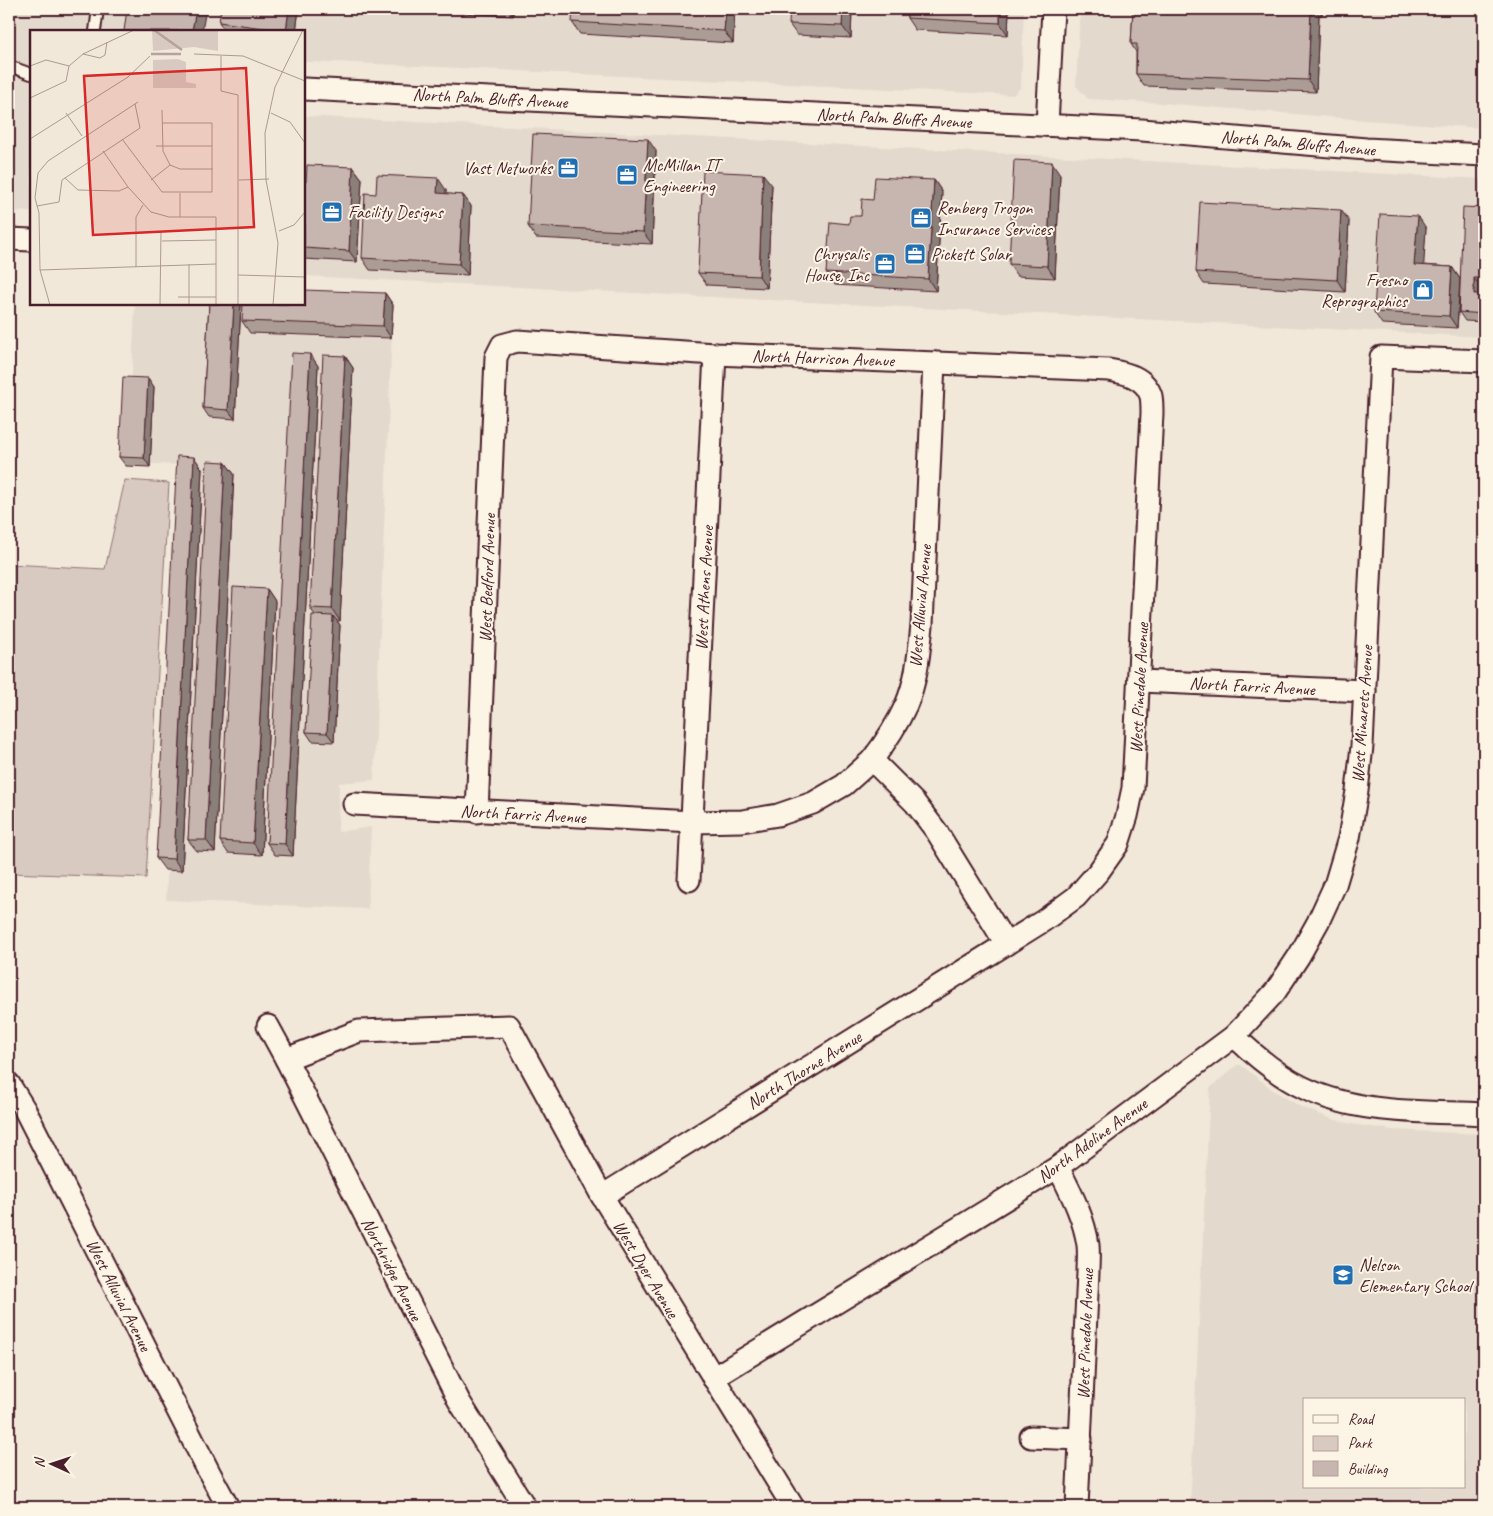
<svg xmlns="http://www.w3.org/2000/svg" width="1493" height="1516" viewBox="0 0 1493 1516" font-family="Caveat,sans-serif">
<rect width="100%" height="100%" fill="#f1e8da"/>
<filter id="ink" filterUnits="userSpaceOnUse"><feTurbulence type="fractalNoise" baseFrequency=".02" numOctaves="2"/><feDisplacementMap in="SourceGraphic" scale="10" xChannelSelector="R" yChannelSelector="G"/><feConvolveMatrix kernelMatrix="1 2 1 2 8 2 1 2 1" color-interpolation-filters="sRGB"/></filter>
<g filter="url(#ink)">
<!-- built -->
<g fill="#e4d9cd" fill-rule="evenodd">
<polygon points="9,9 1024,9 1021,87 1013,95 334,62 333,63 304,62 304,31 31,31 31,212 9,211"/>
<polygon points="1080,9 1484,9 1484,128 1377,121 1161,103 1088,99 1076,86"/>
<polygon points="304,116 1484,179 1484,337 304,276"/>
<polygon points="135,304 393,305 374,780 339,783 338,832 371,827 368,909 166,900 187,465 128,463"/>
<path d="M1237,1065H1241L1273,1090L1301,1107L1332,1119L1352,1124L1392,1130L1484,1134V1507H1190L1210,1088ZM1304,1400H1464V1487H1304Z"/>
</g>
<!-- green -->
<polygon fill="#d8cac0" stroke="#917476" points="125,480 169,483 146,878 9,873 9,564 105,569"/>
<g fill="none" stroke-linecap="round" stroke-linejoin="round">
<!-- lane casing -->
<g stroke="#4a1f2b" stroke-width="14">
<g id="lane">
<polyline points="95,31 98,9"/>
<polyline points="9,66 31,74"/>
</g>
</g>
<!-- street casing -->
<g stroke="#4a1f2b" stroke-width="25">
<g id="street">
<polyline points="304,89 1142,130 1366,149 1484,155"/>
<polyline points="1047,125 1053,9"/>
<polyline points="9,239 31,240"/>
<path d="M934,363L922,625C919,652 917,680 906,705C897,725 885,743 872,760L915,803L937,832L1006,944"/>
<polyline points="1140,681 1365,691"/>
<polyline points="354,804 692,822 742,821 778,815 813,803 844,785 872,760"/>
<path d="M477,812L496,357L502,345L517,341L715,354L1109,370C1126,373 1145,377 1151,396C1152,401 1152,408 1152,413L1133,788L1127,816L1118,844L1099,871L1076,897L1043,921L602,1196"/>
<polyline points="689,880 715,354"/>
<polyline points="268,1026 286,1059 459,1401 525,1507"/>
<path d="M1234,1036C1254,1055 1278,1076 1304,1088C1359,1115 1425,1111 1484,1114"/>
<polyline points="286,1059 359,1031 509,1026 602,1196 793,1507"/>
<polyline points="9,1084 25,1110 209,1472 228,1507"/>
<path d="M1058,1167C1070,1191 1084,1217 1088,1245C1089,1254 1088,1263 1088,1272L1077,1507"/>
<polyline points="713,1378 1058,1167 1234,1036 1275,992 1299,956 1318,922 1335,885 1349,838 1357,791 1362,746 1381,357 1484,361"/>
<polyline points="1031,1437 1081,1439"/>
</g>
</g>
<!-- lane -->
<use href="#lane" stroke="#fcf5e5" stroke-width="10"/>
<!-- street -->
<use href="#street" stroke="#fcf5e5" stroke-width="21"/>
</g>
<!-- wall -->
<g fill="#ab9d96" stroke="#4a1f2b">
<polygon points="299,9 296,31 225,31 219,22"/>
<polygon points="392,9 513,9 513,16"/>
<polygon points="735,9 733,43 580,34 572,22"/>
<polygon points="852,9 851,38 797,35 789,24"/>
<polygon points="907,9 1009,9 1008,35 915,30 907,18"/>
<polygon points="1133,9 1322,9 1322,15 1319,15 1316,92 1144,86 1136,74 1136,52 1131,44"/>
<polygon points="656,151 652,244 536,238 528,226"/>
<polygon points="353,167 362,179 357,262 304,259 304,181 306,182"/>
<polygon points="1060,174 1055,278 1017,276 1009,264"/>
<polygon points="934,180 942,192 936,291 835,285 826,273 849,224 861,216 873,200"/>
<polygon points="772,185 767,288 707,285 698,273"/>
<polygon points="446,190 446,194 463,195 471,206 468,275 370,270 362,258"/>
<polygon points="1484,208 1484,287 1481,287 1480,294 1484,294 1484,322 1465,321 1459,312 1460,289 1457,328 1382,324 1374,312 1426,228 1423,265 1452,267 1460,279"/>
<polygon points="1349,221 1345,292 1204,284 1196,272"/>
<polygon points="385,293 393,305 391,338 250,333 242,321"/>
<polygon points="209,304 241,304 235,419 209,417 203,408"/>
<polygon points="310,354 318,366 293,856 275,855 267,843"/>
<polygon points="345,356 353,368 340,621 337,621 340,625 334,742 312,741 306,732 315,615 310,608"/>
<polygon points="148,378 154,387 150,467 126,466 119,457"/>
<polygon points="194,457 202,469 182,871 165,870 156,858"/>
<polygon points="225,462 234,474 215,852 197,851 188,840"/>
<polygon points="267,589 275,601 262,855 228,853 220,841"/>
</g>
<!-- shaded-wall -->
<g fill="#8b7f7a" stroke="#4a1f2b">
<polygon points="196,9 206,9 202,31 192,31"/>
<polygon points="289,9 299,9 296,31 286,31"/>
<polygon points="508,9 513,9 513,16"/>
<polygon points="726,9 735,9 733,43 724,31"/>
<polygon points="843,9 852,9 851,38 842,26"/>
<polygon points="1000,9 1009,9 1008,35 1000,23"/>
<polygon points="1311,9 1315,9 1319,15 1316,92 1308,80"/>
<polygon points="1318,9 1322,9 1322,15"/>
<polygon points="648,139 656,151 652,244 643,232"/>
<polygon points="1052,162 1060,174 1055,278 1047,266"/>
<polygon points="353,167 362,179 357,262 349,251"/>
<polygon points="763,174 772,185 767,288 759,276"/>
<polygon points="438,178 446,190 445,205 437,193"/>
<polygon points="934,180 942,192 936,291 928,279"/>
<polygon points="463,195 471,206 468,275 459,264"/>
<polygon points="1341,210 1349,221 1345,292 1337,280"/>
<polygon points="1418,216 1426,228 1423,277 1414,265"/>
<polygon points="1484,236 1484,282 1482,278"/>
<polygon points="1452,267 1460,279 1457,328 1449,316"/>
<polygon points="1474,278 1481,287 1480,303 1474,294"/>
<polygon points="385,293 393,305 391,338 383,326"/>
<polygon points="234,304 241,304 235,419 228,410"/>
<polygon points="310,354 318,366 293,856 285,844"/>
<polygon points="345,356 353,368 340,621 332,609"/>
<polygon points="148,378 154,387 150,467 144,458"/>
<polygon points="194,457 202,469 182,871 174,859"/>
<polygon points="225,462 234,474 215,852 206,840"/>
<polygon points="267,589 275,601 262,855 253,843"/>
<polygon points="333,616 340,625 334,742 327,733"/>
</g>
<!-- building -->
<g fill="#c7b6af" stroke="#4a1f2b">
<polygon points="127,9 196,9 192,31 124,31"/>
<polygon points="221,9 289,9 286,31 219,22"/>
<polygon points="573,9 726,9 724,31 572,22"/>
<polygon points="790,9 843,9 842,26 789,24"/>
<polygon points="907,9 1000,9 1000,23 907,18"/>
<polygon points="1133,9 1311,9 1308,80 1136,74 1137,44 1131,44"/>
<polygon points="533,134 648,139 643,232 528,226"/>
<polygon points="1014,160 1052,162 1047,266 1009,264"/>
<polygon points="307,165 353,167 349,251 304,248 304,181 306,182"/>
<polygon points="703,171 763,174 759,276 698,273"/>
<polygon points="377,175 438,178 437,193 463,195 459,264 362,258 365,193 376,194"/>
<polygon points="875,177 934,180 928,279 826,273 830,222 849,224 850,216 861,216 862,199 873,200"/>
<polygon points="1200,202 1341,210 1337,280 1196,272"/>
<polygon points="1463,207 1484,208 1484,236 1482,278 1474,278 1474,294 1484,294 1484,314 1459,312"/>
<polygon points="1380,214 1418,216 1414,265 1452,267 1449,316 1374,312"/>
<polygon points="304,290 385,293 383,326 242,321 243,304 304,304"/>
<polygon points="209,304 234,304 228,410 203,408"/>
<polygon points="292,353 310,354 285,844 267,843"/>
<polygon points="323,355 345,356 332,609 310,608"/>
<polygon points="123,377 148,378 144,458 119,457"/>
<polygon points="177,456 194,457 174,859 156,858"/>
<polygon points="207,461 225,462 206,840 188,840"/>
<polygon points="233,587 267,589 253,843 220,841"/>
<polygon points="312,615 333,616 327,733 306,732"/>
</g>
</g>
<!-- icons -->
<defs>
<g id="office-square" transform="scale(1.125)"><rect x="-9" y="-9" width="18" height="18" rx="4" fill="#1f6fb2" stroke="#fcf5e5"/><path d="M-6-3h4V-5.5h4V-3h4V5H-6ZM-1-4.5V-3h2v-1.5ZM-6 0V1H6V0Z" fill="#fff"/></g>
<g id="shop-square" transform="scale(1.125)"><rect x="-9" y="-9" width="18" height="18" rx="4" fill="#1f6fb2" stroke="#fcf5e5"/><path d="M-5-2.5h2.3a2.7 3.5 0 0 1 5.4 0H5L5.5 6h-11ZM-1.5-2.5h3a1.5 2.3 0 0 0-3 0Z" fill="#fff"/></g>
<g id="school-square" transform="scale(1.125)"><rect x="-9" y="-9" width="18" height="18" rx="4" fill="#1f6fb2" stroke="#fcf5e5"/><path d="M0-5L7-2L0 1L-7-2ZM-4 1L0 2.5L4 1V4Q0 6-4 4Z" fill="#fff"/></g>
</defs>
<g fill-rule="evenodd">
<use href="#office-square" x="568" y="168"/>
<use href="#office-square" x="627" y="175"/>
<use href="#office-square" x="332" y="212"/>
<use href="#office-square" x="921" y="218"/>
<use href="#office-square" x="915" y="254"/>
<use href="#office-square" x="885" y="264"/>
<use href="#shop-square" x="1423" y="290"/>
<use href="#school-square" x="1343" y="1275"/>
</g>
<g text-anchor="middle" dominant-baseline="central" stroke-width="4" stroke-linejoin="round" paint-order="stroke">
<!-- street labels -->
<g font-size="18" fill="#4a1f2b" stroke="#fcf5e5">
<text transform="translate(490 98) rotate(3)">North Palm Bluffs Avenue</text>
<text transform="translate(894 118) rotate(3)">North Palm Bluffs Avenue</text>
<text transform="translate(1298 143) rotate(5)">North Palm Bluffs Avenue</text>
<text transform="translate(823 358) rotate(2)">North Harrison Avenue</text>
<text transform="translate(487 578) rotate(-88)">West Bedford Avenue</text>
<text transform="translate(704 588) rotate(-87)">West Athens Avenue</text>
<text transform="translate(920 606) rotate(-85)">West Alluvial Avenue</text>
<text transform="translate(1252 686) rotate(3)">North Farris Avenue</text>
<text transform="translate(1139 688) rotate(-87)">West Pinedale Avenue</text>
<text transform="translate(1362 714) rotate(-86)">West Minarets Avenue</text>
<text transform="translate(523 814) rotate(3)">North Farris Avenue</text>
<text transform="translate(804 1070) rotate(-32)">North Thorne Avenue</text>
<text transform="translate(1092 1140) rotate(-36)">North Adoline Avenue</text>
<text transform="translate(392 1269) rotate(63)">Northridge Avenue</text>
<text transform="translate(646 1269) rotate(59)">West Dyer Avenue</text>
<text transform="translate(119 1295) rotate(63)">West Alluvial Avenue</text>
<text transform="translate(1085 1334) rotate(-88)">West Pinedale Avenue</text>
</g>
<!-- poi labels -->
<g font-size="18" fill="#4a1f2b" stroke="#fcf5e5" text-anchor="start">
<text x="643" y="165">McMillan IT<tspan x="643" dy="21">Engineering</tspan></text>
<text x="552" y="168" text-anchor="end">Vast Networks</text>
<text x="937" y="208">Renberg Trogon<tspan x="937" dy="21">Insurance Services</tspan></text>
<text x="348" y="212">Facility Designs</text>
<text x="869" y="254" text-anchor="end">Chrysalis<tspan x="869" dy="21">House, Inc</tspan></text>
<text x="931" y="254">Pickett Solar</text>
<text x="1407" y="280" text-anchor="end">Fresno<tspan x="1407" dy="21">Reprographics</tspan></text>
<text x="1359" y="1265">Nelson<tspan x="1359" dy="21">Elementary School</tspan></text>
</g>
</g>
<!-- overview -->
<g transform="translate(30 30)">
<rect width="275" height="275" fill="#f1e8da"/>
<path d="M122,0H188V21L164,17L123,21ZM148,29L156,32V52L166,54V58H123V30Z" fill="#d8cac0"/>
<path fill="none" stroke="#b6a19c" stroke-width="2.5" d="M124,0L152,20M121,24H151"/>
<path fill="none" stroke="#ae9894" stroke-width="1" d="M53,24L70,28L75,25L77,12M164,24L213,26L275,51M191,26V61L208,65V275M0,36L16,30L39,36M0,68L36,51L39,36L53,24L104,0M132,80L133,121L140,135M36,83L52,106M241,83L260,92L275,113M0,109L98,47L120,26M92,109L132,162H182V93H132M126,116H182M73,121L98,157L121,182L139,187H186V275M35,148L48,160L89,161L98,157M121,150L140,135L150,139H183M209,150L239,149M150,163V187M7,176L29,172L32,150L110,98L105,74M249,201L264,195L275,182M132,211L186,210M159,234V275M106,237V187L113,175M10,240L186,234M208,245L275,247M148,267H186M20,275L10,240L9,183L5,168L8,143L18,131L108,72M130,275L131,201M243,275L248,213L236,150L235,103L245,57L273,0"/>
<path fill="#d62828" fill-opacity="0.15" stroke="#d62828" stroke-width="2.5" d="M216,38L224,197L63,205L54,46Z"/>
<rect width="275" height="275" fill="none" stroke="#4a1f2b" stroke-width="2.5"/>
</g>
<!-- margin -->
<rect width="1493" height="1516" fill="none" stroke="#fcf5e5" stroke-width="30"/>
<rect x="15" y="15" width="1463" height="1486" fill="none" stroke="#4a1f2b" stroke-width="2" filter="url(#ink)"/>
<!-- legend -->
<rect x="1303" y="1398" width="162" height="90" fill="#fcf5e5" stroke="#b59f9b"/>
<rect x="1313" y="1415" width="25" height="8" fill="#fcf5e5" stroke="#b59f9b"/>
<text x="1348" y="1424" font-size="15" fill="#4a1f2b">Road</text>
<rect x="1313" y="1436" width="25" height="15" fill="#d8cac0" stroke="#b59f9b"/>
<text x="1348" y="1448" font-size="15" fill="#4a1f2b">Park</text>
<rect x="1313" y="1461" width="25" height="15" fill="#c7b6af" stroke="#b59f9b"/>
<text x="1348" y="1474" font-size="15" fill="#4a1f2b">Building</text>
<!-- north arrow -->
<g transform="translate(52 1464) rotate(273)" stroke="#fcf5e5" stroke-width="4" paint-order="stroke">
<path d="M0-4L9 19L0 12L-9 19Z" fill="#4a1f2b"/>
<text y="-8" font-size="14" font-weight="bold" text-anchor="middle" fill="#4a1f2b">N</text>
</g>
</svg>
